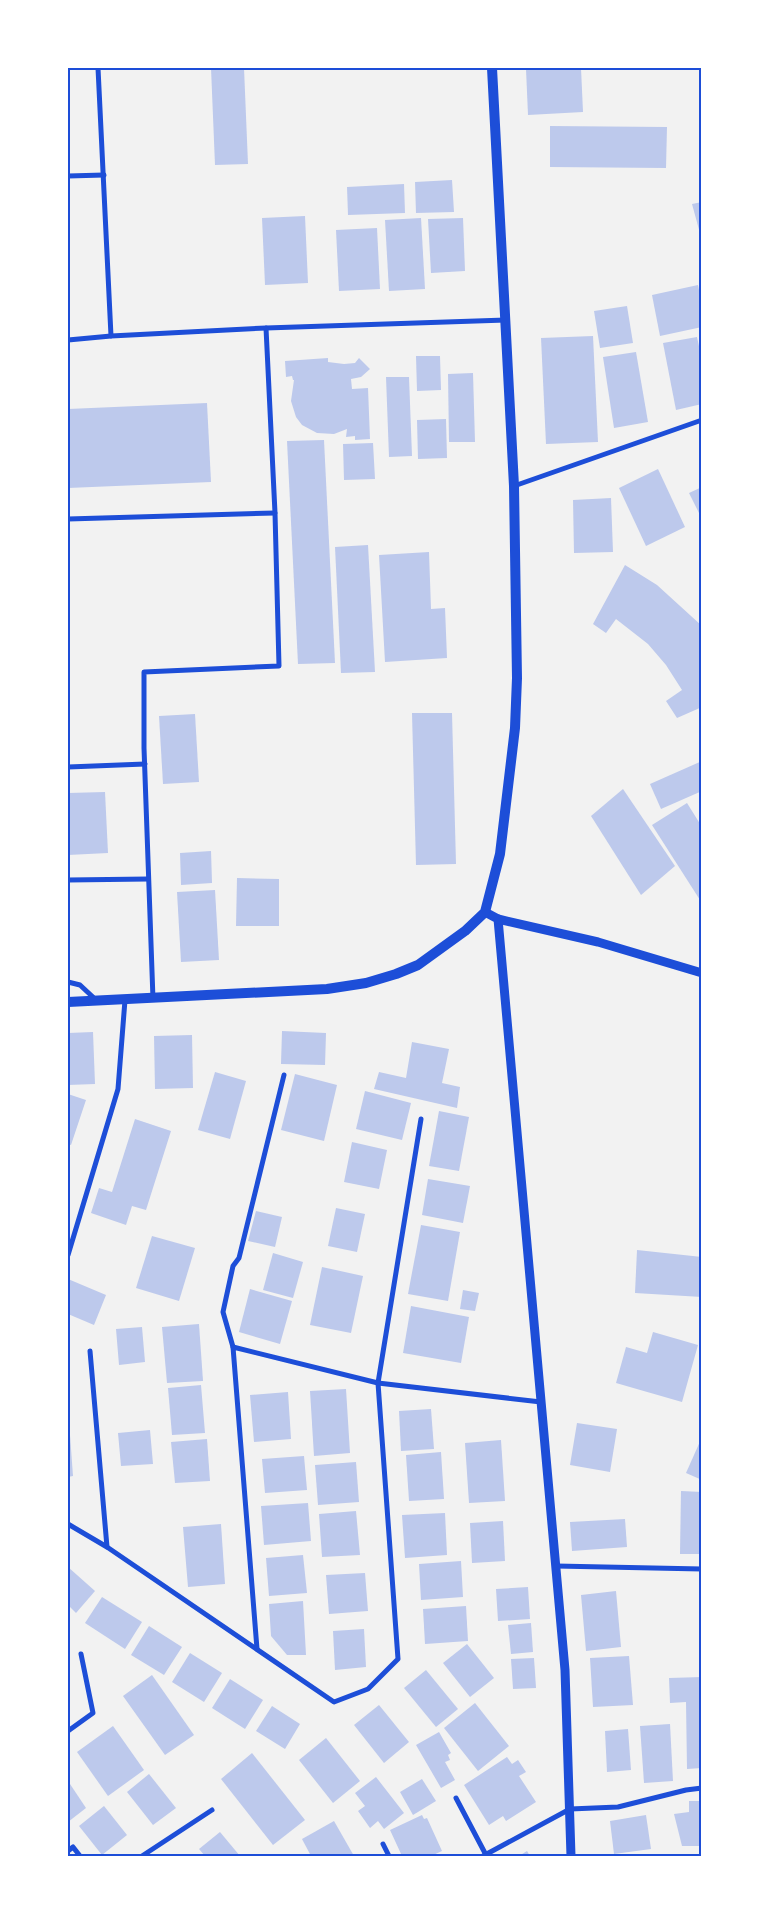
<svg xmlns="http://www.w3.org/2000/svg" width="769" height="1924" viewBox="0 0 769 1924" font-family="'PT Sans',sans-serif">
<rect width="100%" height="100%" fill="#f2f2f2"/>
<!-- building -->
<g fill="#bdc9ec">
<polygon points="211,68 244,68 248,164 215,165"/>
<polygon points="556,68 581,68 583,112 528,115 526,69"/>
<polygon points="550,126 667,127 666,168 550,167"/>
<polygon points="452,180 454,212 416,213 415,182"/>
<polygon points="404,184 405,213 348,215 347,187"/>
<polygon points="702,202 702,237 701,237 692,204"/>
<polygon points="305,216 308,283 265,285 262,218"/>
<polygon points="421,218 425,289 389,291 385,220"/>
<polygon points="463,218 465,271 431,273 428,219"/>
<polygon points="377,228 380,289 339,291 336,230"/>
<polygon points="698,285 702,304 702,327 660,336 652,295"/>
<polygon points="627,306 633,343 600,348 594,311"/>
<polygon points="593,336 598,442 546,444 541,338"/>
<polygon points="697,337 702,360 702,404 676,410 663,343"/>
<polygon points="636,352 648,422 614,428 603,357"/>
<polygon points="416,356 440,356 441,390 417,391"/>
<polygon points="328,358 328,362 344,364 355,363 359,358 370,369 361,377 351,379 352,389 368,388 370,439 355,440 355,436 346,437 347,429 334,434 317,433 302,425 296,417 291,401 294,380 293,380 292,376 286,377 285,361"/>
<polygon points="473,373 475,442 449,442 448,374"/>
<polygon points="386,377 409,377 412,456 389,457"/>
<polygon points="207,403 211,482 68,488 68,409"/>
<polygon points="446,419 447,458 418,459 417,420"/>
<polygon points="324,440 335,663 298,664 287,441"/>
<polygon points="373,443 375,479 344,480 343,444"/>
<polygon points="658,469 685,527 646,546 619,488"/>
<polygon points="702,487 702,519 689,493"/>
<polygon points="611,498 613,552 574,553 573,500"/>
<polygon points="368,545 375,672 341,673 335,547"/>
<polygon points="429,552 431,609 445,608 447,658 385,662 379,555"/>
<polygon points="625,565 657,585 702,626 702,707 677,718 666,701 682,690 666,665 648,644 616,619 606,633 593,624"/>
<polygon points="412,713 452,713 456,864 416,865"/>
<polygon points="195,714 199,782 163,784 159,716"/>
<polygon points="702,761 702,791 661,809 650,784"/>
<polygon points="623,789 675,866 641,895 591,816"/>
<polygon points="105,792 108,853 68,855 68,793"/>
<polygon points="687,803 702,827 702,899 700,900 652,825"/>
<polygon points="211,851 212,883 181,885 180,853"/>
<polygon points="237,878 279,879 279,926 236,926"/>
<polygon points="215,890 219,960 181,962 177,892"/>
<polygon points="282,1031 326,1033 325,1065 281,1064"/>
<polygon points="93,1032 95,1084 68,1085 68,1033"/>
<polygon points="192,1035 193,1088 155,1089 154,1036"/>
<polygon points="412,1042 449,1049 442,1083 460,1087 457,1108 374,1089 379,1072 406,1078"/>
<polygon points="215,1072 246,1081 230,1139 198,1130"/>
<polygon points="295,1074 337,1085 324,1141 281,1130"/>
<polygon points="365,1091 411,1103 402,1140 356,1129"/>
<polygon points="68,1094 86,1100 71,1145 68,1144"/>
<polygon points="439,1111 469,1117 459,1171 429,1166"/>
<polygon points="135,1119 171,1131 146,1210 132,1206 126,1225 91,1213 99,1188 112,1192"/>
<polygon points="352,1142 387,1150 379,1189 344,1182"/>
<polygon points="428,1179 470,1186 463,1223 422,1215"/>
<polygon points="336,1208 365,1214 357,1252 328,1246"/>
<polygon points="256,1211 282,1217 275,1247 248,1241"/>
<polygon points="421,1225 460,1232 448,1301 408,1294"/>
<polygon points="152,1236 195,1248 179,1301 136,1288"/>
<polygon points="637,1250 702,1257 702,1297 635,1293"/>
<polygon points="273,1253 303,1262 293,1298 263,1290"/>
<polygon points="322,1267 363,1276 351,1333 310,1325"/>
<polygon points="68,1279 106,1295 94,1325 68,1314"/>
<polygon points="250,1289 292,1301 280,1344 239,1332"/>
<polygon points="463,1290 479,1293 475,1311 460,1309"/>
<polygon points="411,1306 469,1317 461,1363 403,1353"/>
<polygon points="199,1324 203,1381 167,1383 162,1327"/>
<polygon points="142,1327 145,1362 119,1365 116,1329"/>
<polygon points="653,1332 698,1345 682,1402 616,1383 626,1347 647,1353"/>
<polygon points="201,1385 205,1433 172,1435 168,1388"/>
<polygon points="346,1389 350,1453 314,1456 310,1391"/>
<polygon points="288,1392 291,1439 254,1442 250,1395"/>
<polygon points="431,1409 434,1449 401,1451 399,1411"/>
<polygon points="577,1423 617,1429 610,1472 570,1465"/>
<polygon points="150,1430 153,1464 121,1466 118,1433"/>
<polygon points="68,1435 70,1435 73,1476 68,1477"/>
<polygon points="702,1437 702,1480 686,1473"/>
<polygon points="207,1439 210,1481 175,1483 171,1442"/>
<polygon points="501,1440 505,1501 469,1503 465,1443"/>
<polygon points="441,1452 444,1499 409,1501 406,1455"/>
<polygon points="304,1456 307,1490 265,1493 262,1459"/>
<polygon points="356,1462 359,1502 318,1505 315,1465"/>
<polygon points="681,1491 702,1492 702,1554 680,1554"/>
<polygon points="308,1503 311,1541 264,1545 261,1506"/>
<polygon points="356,1511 360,1555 322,1557 319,1514"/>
<polygon points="445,1513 447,1555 405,1558 402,1515"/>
<polygon points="625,1519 627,1547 572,1551 570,1522"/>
<polygon points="503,1521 505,1561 472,1563 470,1523"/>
<polygon points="221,1524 225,1584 188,1587 183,1527"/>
<polygon points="303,1555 307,1593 269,1596 266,1558"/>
<polygon points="461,1561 463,1597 421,1600 419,1564"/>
<polygon points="68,1567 95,1591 76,1613 68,1605"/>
<polygon points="365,1573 368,1611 329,1614 326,1575"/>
<polygon points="528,1587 530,1619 498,1621 496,1589"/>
<polygon points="616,1591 621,1647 586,1651 581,1595"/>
<polygon points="102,1597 142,1622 125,1649 85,1623"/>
<polygon points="303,1601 306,1655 287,1655 271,1636 269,1604"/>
<polygon points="466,1606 468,1641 425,1644 423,1609"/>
<polygon points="531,1623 533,1652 511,1654 508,1625"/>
<polygon points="149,1626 182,1647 164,1675 131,1655"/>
<polygon points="364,1629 366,1667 335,1670 333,1631"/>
<polygon points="467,1644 494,1678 470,1697 443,1663"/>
<polygon points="190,1653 222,1673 204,1702 172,1682"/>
<polygon points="629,1656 633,1705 593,1707 590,1658"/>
<polygon points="534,1658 536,1688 513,1689 511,1659"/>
<polygon points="426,1670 458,1709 436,1727 404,1688"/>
<polygon points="152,1675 194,1735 165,1755 123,1696"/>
<polygon points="702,1677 702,1768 687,1769 686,1702 670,1703 669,1678"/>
<polygon points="230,1679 263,1700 245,1729 212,1708"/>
<polygon points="475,1703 509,1746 478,1771 444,1728"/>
<polygon points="379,1705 409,1742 384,1763 354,1725"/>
<polygon points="272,1706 300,1724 285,1749 256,1731"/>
<polygon points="670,1724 673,1781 644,1783 640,1726"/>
<polygon points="113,1726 144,1770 108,1796 77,1752"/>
<polygon points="628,1729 631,1770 607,1772 605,1731"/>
<polygon points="439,1732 451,1753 448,1755 450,1760 445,1762 455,1780 441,1788 416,1745"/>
<polygon points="326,1738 360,1781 333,1803 299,1760"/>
<polygon points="252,1753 305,1820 273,1845 221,1779"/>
<polygon points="507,1757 512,1764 518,1760 526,1772 519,1776 536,1802 506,1821 503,1816 489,1825 464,1785"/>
<polygon points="149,1774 176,1808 153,1825 127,1792"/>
<polygon points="376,1777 404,1813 384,1829 378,1821 370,1828 358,1811 365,1806 355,1793"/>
<polygon points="422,1779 436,1801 413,1815 400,1792"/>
<polygon points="68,1781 86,1808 68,1822"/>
<polygon points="689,1801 702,1801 702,1846 682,1846 674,1814 689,1812"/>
<polygon points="104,1806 127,1835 102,1855 79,1826"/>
<polygon points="422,1815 424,1819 427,1818 442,1851 431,1856 402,1856 390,1830"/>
<polygon points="646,1815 651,1849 614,1854 610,1821"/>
<polygon points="334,1821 354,1856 311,1856 302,1839"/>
<polygon points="220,1832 240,1856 205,1856 199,1849"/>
<polygon points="527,1851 530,1856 519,1856"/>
</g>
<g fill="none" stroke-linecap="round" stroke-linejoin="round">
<!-- minor -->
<g stroke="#1d4ed8" stroke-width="5">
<polyline points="98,68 111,336"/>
<polyline points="68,176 104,175"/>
<polyline points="68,340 111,336 266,328 506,320"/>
<polyline points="514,486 702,420"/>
<polyline points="68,519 275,513"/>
<polyline points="68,767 145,764"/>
<polyline points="68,880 148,879"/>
<polyline points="68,982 80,985 95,999"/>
<polyline points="153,999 144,748 144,672 279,666 275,513 266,328"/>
<polyline points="68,1255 118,1089 125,1000"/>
<polyline points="233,1347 223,1312 233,1266 239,1258 284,1075"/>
<polyline points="90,1351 107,1547 334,1702 368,1689 398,1659 378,1383 421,1119"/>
<polyline points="68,1524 107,1547"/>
<polyline points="556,1566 702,1569"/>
<polyline points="257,1649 233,1347 378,1383 541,1402"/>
<polyline points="68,1731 93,1713 81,1654"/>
<polyline points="456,1798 486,1855"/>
<polyline points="383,1844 389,1856"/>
<polyline points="68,1851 73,1847 80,1856"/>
<polyline points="142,1856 212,1810"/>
<polyline points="483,1856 570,1809 618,1807 686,1790 702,1788"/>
</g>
<!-- tertiary -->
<g stroke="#1d4ed8" stroke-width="9">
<polyline points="485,912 498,919 565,1670 571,1856"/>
<polyline points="498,919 598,942 702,973"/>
</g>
<!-- secondary -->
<polyline stroke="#1d4ed8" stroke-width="10" points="68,1002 327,989 366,983 396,974 418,965 465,931 485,912 500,854 515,728 517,678 514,486 492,68"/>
</g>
<!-- border -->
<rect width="769" height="1924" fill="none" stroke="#ffffff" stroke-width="138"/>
<rect x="69" y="69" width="631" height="1786" fill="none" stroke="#1d4ed8" stroke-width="2"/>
</svg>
